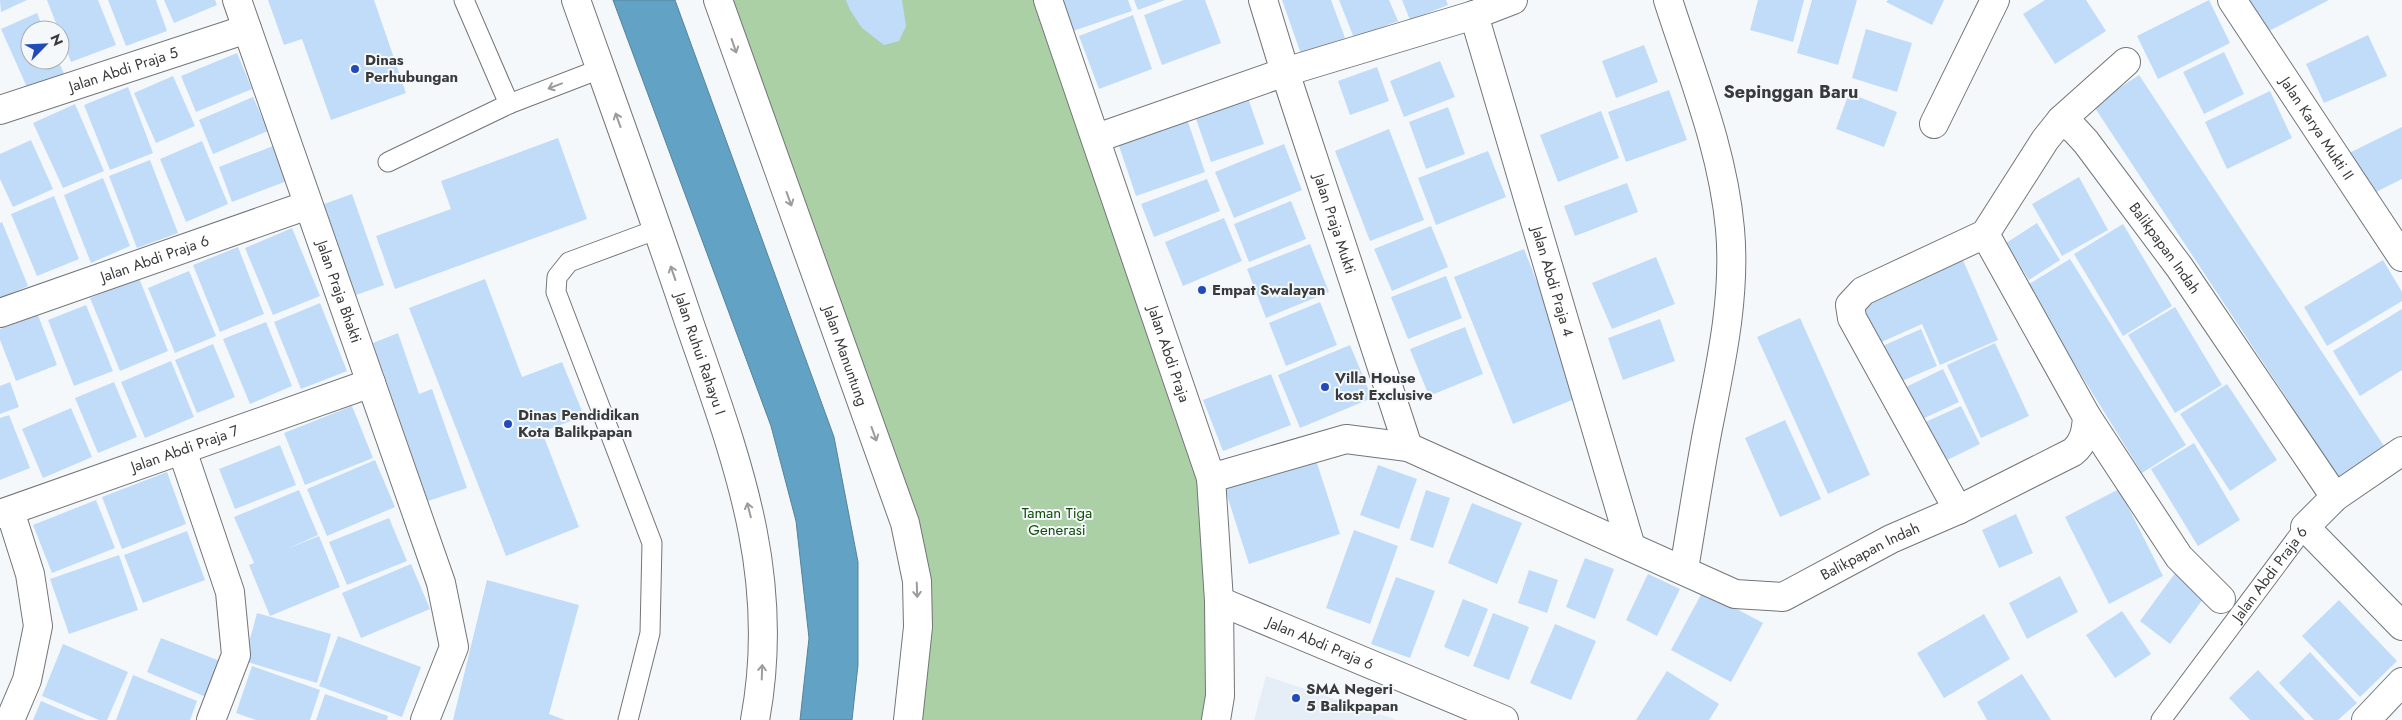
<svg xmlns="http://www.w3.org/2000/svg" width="2402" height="720" viewBox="0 0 2402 720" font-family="Jost,sans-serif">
<rect width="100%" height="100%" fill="#f5f8fb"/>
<!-- built -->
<polygon fill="#e5eef6" points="1266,676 1397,720 1254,720"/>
<!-- green -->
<polygon fill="#abd0a6" points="730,0 1037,0 1202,493 1210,720 904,720 913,549"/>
<!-- water -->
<polygon fill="#62a2c4" stroke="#56839b" points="613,0 675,0 834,437 858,562 858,665 852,720 800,720 809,638 796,521 771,426"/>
<!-- building -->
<g fill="#c0dcf9">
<polygon points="0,0 27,0 1,12"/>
<polygon points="47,0 98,0 116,45 71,62"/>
<polygon points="108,0 156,0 167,31 126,46"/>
<polygon points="164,0 215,0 217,5 174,23"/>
<polygon points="268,0 374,0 406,93 331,120 302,39 284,45"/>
<polygon points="846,0 902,0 906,26 899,41 884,45 862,28 850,10"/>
<polygon points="1056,0 1128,0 1132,11 1067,33"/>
<polygon points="1134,0 1165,0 1138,10"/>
<polygon points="1184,0 1205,0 1221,43 1162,65 1144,15"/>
<polygon points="1282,0 1331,0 1345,38 1301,54"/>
<polygon points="1339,0 1389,0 1398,21 1354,38"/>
<polygon points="1402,0 1446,0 1448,5 1410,20"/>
<polygon points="1758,0 1804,0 1793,42 1750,30"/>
<polygon points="1812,0 1857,0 1838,65 1797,53"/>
<polygon points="1888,0 1944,0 1932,25 1886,2"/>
<polygon points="2045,0 2086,0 2106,31 2055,64 2023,14"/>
<polygon points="2209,0 2230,43 2158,79 2137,36"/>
<polygon points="2248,0 2329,0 2265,33"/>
<polygon points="37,13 44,30 30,30 30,60 58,60 66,78 30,94 1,29"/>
<polygon points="1133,15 1152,69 1099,89 1079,36"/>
<polygon points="1866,29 1912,43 1897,92 1852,78"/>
<polygon points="2368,35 2387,76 2324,103 2306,64"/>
<polygon points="1644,45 1658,82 1616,98 1602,61"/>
<polygon points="2224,52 2244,94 2204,114 2183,72"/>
<polygon points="237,53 252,89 196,112 181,76"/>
<polygon points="1440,61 1455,97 1404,117 1390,81"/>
<polygon points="1377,67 1389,101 1350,115 1338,81"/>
<polygon points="2139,75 2386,449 2340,479 2093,105"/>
<polygon points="173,76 195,126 156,143 134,93"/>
<polygon points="128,87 153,153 110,170 84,105"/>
<polygon points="1669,90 1687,140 1626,162 1608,112"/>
<polygon points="2270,91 2292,138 2227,169 2205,122"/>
<polygon points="1849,93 1897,112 1884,147 1836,129"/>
<polygon points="253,97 268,131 213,154 199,120"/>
<polygon points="1248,98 1264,144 1211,162 1195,116"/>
<polygon points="75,104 104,171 63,188 33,123"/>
<polygon points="1448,107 1465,154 1426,169 1409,122"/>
<polygon points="1601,111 1619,158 1558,182 1540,135"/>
<polygon points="1187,119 1205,172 1136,196 1118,143"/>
<polygon points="2402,127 2402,179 2368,196 2347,154"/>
<polygon points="1389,129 1424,220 1370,241 1335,151"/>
<polygon points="558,138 587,219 395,289 376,236 451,209 441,181"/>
<polygon points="31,140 53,189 13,207 0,179 0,154"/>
<polygon points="202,141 228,204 186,222 160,159"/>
<polygon points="1284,144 1302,190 1234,218 1215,172"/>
<polygon points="273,146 287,181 232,202 219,167"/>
<polygon points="1488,151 1506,197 1436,225 1418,178"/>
<polygon points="150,160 178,233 137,248 109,176"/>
<polygon points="2079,177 2108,230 2062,256 2032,204"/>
<polygon points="103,178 130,246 91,263 64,195"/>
<polygon points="1207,179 1220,211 1154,237 1141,204"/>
<polygon points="1627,183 1638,212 1575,236 1564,206"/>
<polygon points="352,194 384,285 356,295 324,204"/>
<polygon points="54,196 79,259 37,276 11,214"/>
<polygon points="1291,201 1306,239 1249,262 1234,224"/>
<polygon points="1224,218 1242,261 1183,286 1165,242"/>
<polygon points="2,222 28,286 0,298 0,223"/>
<polygon points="2037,223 2060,260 2029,280 2006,243"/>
<polygon points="2123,224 2172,306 2123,336 2074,254"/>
<polygon points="1431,226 1448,267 1392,291 1374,249"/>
<polygon points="292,228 320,296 273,315 245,248"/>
<polygon points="1310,244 1329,292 1266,318 1247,269"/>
<polygon points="238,247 264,314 220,332 193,265"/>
<polygon points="1524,249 1582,396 1513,424 1454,277"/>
<polygon points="1656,257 1675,304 1612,329 1592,283"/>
<polygon points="1962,258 1998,340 1940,365 1922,324 1877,344 1859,303"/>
<polygon points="2070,259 2186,445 2142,473 2026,286"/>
<polygon points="2383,260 2402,292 2402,301 2327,346 2304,307"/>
<polygon points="189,271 216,336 175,353 148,288"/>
<polygon points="1446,276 1462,318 1408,339 1391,297"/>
<polygon points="139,278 168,351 120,371 90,298"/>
<polygon points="485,279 522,377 562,362 584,416 542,432 579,527 506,556 409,308"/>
<polygon points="1320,302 1337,345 1286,366 1269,323"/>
<polygon points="320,303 347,371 301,389 274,322"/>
<polygon points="86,305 113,371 74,386 48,320"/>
<polygon points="2175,307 2222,385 2175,413 2128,335"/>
<polygon points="2402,309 2402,370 2360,396 2333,351"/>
<polygon points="38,315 57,365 16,381 0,340 0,329"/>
<polygon points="1800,318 1870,475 1828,494 1757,337"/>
<polygon points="1660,319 1675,361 1623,380 1608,338"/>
<polygon points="266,322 292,386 250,404 223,339"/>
<polygon points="1465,327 1483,374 1429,396 1410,349"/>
<polygon points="1921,329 1937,366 1895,384 1878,348"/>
<polygon points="398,333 419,394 432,389 467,488 428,501 373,343"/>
<polygon points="1995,343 2029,416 1981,438 1947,365"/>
<polygon points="213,344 235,397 197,413 175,360"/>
<polygon points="1350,345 1372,398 1300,428 1278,375"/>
<polygon points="171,361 194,417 145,438 121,382"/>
<polygon points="1943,369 1959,402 1916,422 1900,390"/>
<polygon points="1271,374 1291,425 1223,451 1203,400"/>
<polygon points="10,382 19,407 0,414 0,386"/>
<polygon points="114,382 137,437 98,453 75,398"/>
<polygon points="2227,384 2277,460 2230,491 2180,414"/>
<polygon points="352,406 373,458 305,485 284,433"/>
<polygon points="1961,406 1980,444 1941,463 1923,423"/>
<polygon points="71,408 92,457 43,478 22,429"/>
<polygon points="9,415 30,468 0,480 0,418"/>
<polygon points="1785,420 1821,499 1780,517 1745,438"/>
<polygon points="2194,443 2240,520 2198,546 2151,469"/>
<polygon points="280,445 296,485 235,509 219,469"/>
<polygon points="1315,457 1340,534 1249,564 1224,486"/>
<polygon points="375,460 395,507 327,536 307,489"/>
<polygon points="1378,465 1417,479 1399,529 1360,515"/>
<polygon points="167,472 186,524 122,549 102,497"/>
<polygon points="2119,489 2163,576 2109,604 2065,517"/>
<polygon points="299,490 318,535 287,549 319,536 340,587 270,616 249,565 254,563 234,517"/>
<polygon points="1426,490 1450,498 1433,548 1410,540"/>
<polygon points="96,500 115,548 52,573 33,525"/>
<polygon points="1472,503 1522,523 1497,584 1448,563"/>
<polygon points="2016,514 2033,553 1999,568 1982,530"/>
<polygon points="389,518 407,561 347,585 329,542"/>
<polygon points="1354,530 1398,546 1370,624 1326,608"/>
<polygon points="187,531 205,580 143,603 124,555"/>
<polygon points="119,555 138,610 69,634 50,579"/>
<polygon points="1585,558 1614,569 1595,619 1566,607"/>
<polygon points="411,564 430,609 361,638 342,593"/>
<polygon points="1529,570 1558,580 1547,613 1518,603"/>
<polygon points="2176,572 2206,595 2170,644 2140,621"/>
<polygon points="1648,574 1680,589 1657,636 1626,620"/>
<polygon points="2060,576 2078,612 2027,639 2009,603"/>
<polygon points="1396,577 1435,591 1410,658 1371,644"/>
<polygon points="487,580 579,605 549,714 565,720 453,720"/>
<polygon points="1703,591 1763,623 1731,682 1671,650"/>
<polygon points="1463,599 1488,609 1469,657 1444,647"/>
<polygon points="2339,600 2397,661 2360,697 2302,636"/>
<polygon points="2122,611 2151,654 2115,678 2086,635"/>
<polygon points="257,613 331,634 317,683 244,661"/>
<polygon points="1493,613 1529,627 1509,680 1473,666"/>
<polygon points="1984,614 2010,659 1944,698 1917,653"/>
<polygon points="1555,624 1596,641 1571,700 1530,683"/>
<polygon points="338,636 421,667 402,717 319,686"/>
<polygon points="161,638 220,661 206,697 147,672"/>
<polygon points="63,644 128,672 107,720 99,720 42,696"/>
<polygon points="2310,652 2357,703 2338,720 2314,720 2279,683"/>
<polygon points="252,666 320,690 310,720 256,720 236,713"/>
<polygon points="2258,670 2305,720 2250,720 2229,698"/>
<polygon points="1667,671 1719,704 1709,720 1636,720"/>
<polygon points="2022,674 2051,720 1987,720 1977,702"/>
<polygon points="133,675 197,701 190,720 116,720"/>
<polygon points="325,694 388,716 387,720 316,720"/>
<polygon points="41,701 86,720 33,720"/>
</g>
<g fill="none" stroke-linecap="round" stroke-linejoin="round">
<!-- lane casing -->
<g stroke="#737577" stroke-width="21">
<g id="lane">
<polyline points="464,0 509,104 600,69"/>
<polyline points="388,162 509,104"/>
<polyline points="628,720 650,633 652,543 556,292 557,277 569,262 658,229"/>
<path id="s1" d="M2161,720L2305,527"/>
</g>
</g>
<!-- street casing -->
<g stroke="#737577" stroke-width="30">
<g id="street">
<path id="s2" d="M237,0L441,583L454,647L425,720"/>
<path id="s3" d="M1048,0L1211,478L1219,601L1220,696L1216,720"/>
<path id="s4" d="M1263,0L1285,72L1408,447"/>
<path d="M1668,0C1692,75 1723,150 1730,229C1736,296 1721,363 1708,428C1699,475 1692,522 1684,569"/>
<path id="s5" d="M2232,0L2402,257"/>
<path id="s6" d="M1474,15L1631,547"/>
<path id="s7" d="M0,110L247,29"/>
<polyline points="2061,120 2126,62"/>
<polyline points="1934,124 1995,0"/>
<polyline points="1097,138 1285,72 1474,15 1513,0"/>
<path id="s8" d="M0,313L308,205"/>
<polyline points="2087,417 2179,557 2221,599"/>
<polyline points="182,450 230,592 236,655 211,720"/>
<polyline points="2402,451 2335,497 2305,527 2402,626"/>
<path id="s9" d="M1211,478L1346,439L1408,447L1735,594L1783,597L1891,539L1958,510L2073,452C2084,443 2086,431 2087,417L1985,234"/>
<path id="s10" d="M1958,510L1852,318L1850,305L1863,291L1985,234L2045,140L2061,120L2075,130L2086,142L2180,268L2335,497"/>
<polyline points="10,511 30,574 38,626 27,680 10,720"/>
<path id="s11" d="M0,514L371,383"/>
<path id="s12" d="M1219,601L1504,720"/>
<polyline points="2366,720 2402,682"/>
</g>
</g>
<!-- secondary casing -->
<g stroke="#737577" stroke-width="30">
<g id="secondary">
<path id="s13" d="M576,0C613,104 651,208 686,313C733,451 783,570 755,720"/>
<path id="s14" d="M718,0L905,523L917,581L918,627L908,720"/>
</g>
</g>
<!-- lane -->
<use href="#lane" stroke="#fff" stroke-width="19"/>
<!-- street -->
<use href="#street" stroke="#fff" stroke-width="28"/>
<!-- secondary -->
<use href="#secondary" stroke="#fff" stroke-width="28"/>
</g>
<!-- one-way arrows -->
<defs><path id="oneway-shaft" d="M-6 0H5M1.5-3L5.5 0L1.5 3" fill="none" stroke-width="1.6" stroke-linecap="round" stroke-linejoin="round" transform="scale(1.25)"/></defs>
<g stroke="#9c9c9d">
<use href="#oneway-shaft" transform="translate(734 46) rotate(71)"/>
<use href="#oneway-shaft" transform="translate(555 86) rotate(159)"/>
<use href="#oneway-shaft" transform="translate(618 120) rotate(-110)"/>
<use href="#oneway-shaft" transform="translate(789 199) rotate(70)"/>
<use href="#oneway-shaft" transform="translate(673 273) rotate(-109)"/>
<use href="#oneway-shaft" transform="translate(874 434) rotate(70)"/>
<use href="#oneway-shaft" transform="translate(749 510) rotate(-104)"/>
<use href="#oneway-shaft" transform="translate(917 590) rotate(88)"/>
<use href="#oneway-shaft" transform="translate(762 672) rotate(-88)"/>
</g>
<!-- markers -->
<g fill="#224ab8" stroke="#f5f8fb" stroke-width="2">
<circle cx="355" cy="69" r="5"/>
<circle cx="1202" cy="290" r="5"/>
<circle cx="1325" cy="387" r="5"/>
<circle cx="508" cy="424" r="5"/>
<circle cx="1296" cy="698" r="5"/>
</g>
<g text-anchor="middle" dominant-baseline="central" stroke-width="4" stroke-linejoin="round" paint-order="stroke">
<!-- poi labels -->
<g font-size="15" font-weight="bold" fill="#393a3b" stroke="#f5f8fb" text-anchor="start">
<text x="365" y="60">Dinas<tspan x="365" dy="17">Perhubungan</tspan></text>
<text x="1212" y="290">Empat Swalayan</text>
<text x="1335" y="378">Villa House<tspan x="1335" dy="17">kost Exclusive</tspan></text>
<text x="518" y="415">Dinas Pendidikan<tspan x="518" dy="17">Kota Balikpapan</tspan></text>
<text x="1306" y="689">SMA Negeri<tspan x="1306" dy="17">5 Balikpapan</tspan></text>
</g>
<!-- street labels -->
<g font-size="15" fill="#393a3b" stroke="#f5f8fb">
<text stroke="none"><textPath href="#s7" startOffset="130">Jalan Abdi Praja 5</textPath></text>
<text stroke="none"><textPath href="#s5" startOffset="154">Jalan Karya Mukti II</textPath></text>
<text stroke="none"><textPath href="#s4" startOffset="235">Jalan Praja Mukti</textPath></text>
<text stroke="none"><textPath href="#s10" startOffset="689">Balikpapan Indah</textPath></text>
<text stroke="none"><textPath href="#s8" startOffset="164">Jalan Abdi Praja 6</textPath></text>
<text stroke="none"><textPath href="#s6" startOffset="278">Jalan Abdi Praja 4</textPath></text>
<text stroke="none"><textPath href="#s2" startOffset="309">Jalan Praja Bhakti</textPath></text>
<text stroke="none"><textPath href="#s13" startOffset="375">Jalan Ruhui Rahayu I</textPath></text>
<text stroke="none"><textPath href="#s3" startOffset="374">Jalan Abdi Praja</textPath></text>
<text stroke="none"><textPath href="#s14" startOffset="378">Jalan Manuntung</textPath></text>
<text stroke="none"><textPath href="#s11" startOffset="196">Jalan Abdi Praja 7</textPath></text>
<text stroke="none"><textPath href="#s9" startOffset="708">Balikpapan Indah</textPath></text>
<text stroke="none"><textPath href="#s1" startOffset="182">Jalan Abdi Praja 6</textPath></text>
<text stroke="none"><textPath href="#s12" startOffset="110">Jalan Abdi Praja 6</textPath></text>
</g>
<!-- park labels -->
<g font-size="15" fill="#144e0b" stroke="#f5f8fb">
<text x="1057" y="513">Taman Tiga<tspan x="1057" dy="17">Generasi</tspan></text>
</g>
<!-- quarter labels -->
<g font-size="18" font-weight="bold" fill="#393a3b" stroke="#f5f8fb">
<text x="1791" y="92">Sepinggan Baru</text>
</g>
</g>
<!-- north arrow -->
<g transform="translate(45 45) rotate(66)"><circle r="24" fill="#f5f8fb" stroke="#aaacae"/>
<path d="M0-4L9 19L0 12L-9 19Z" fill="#224ab8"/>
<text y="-8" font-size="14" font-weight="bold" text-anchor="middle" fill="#393a3b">N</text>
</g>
</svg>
